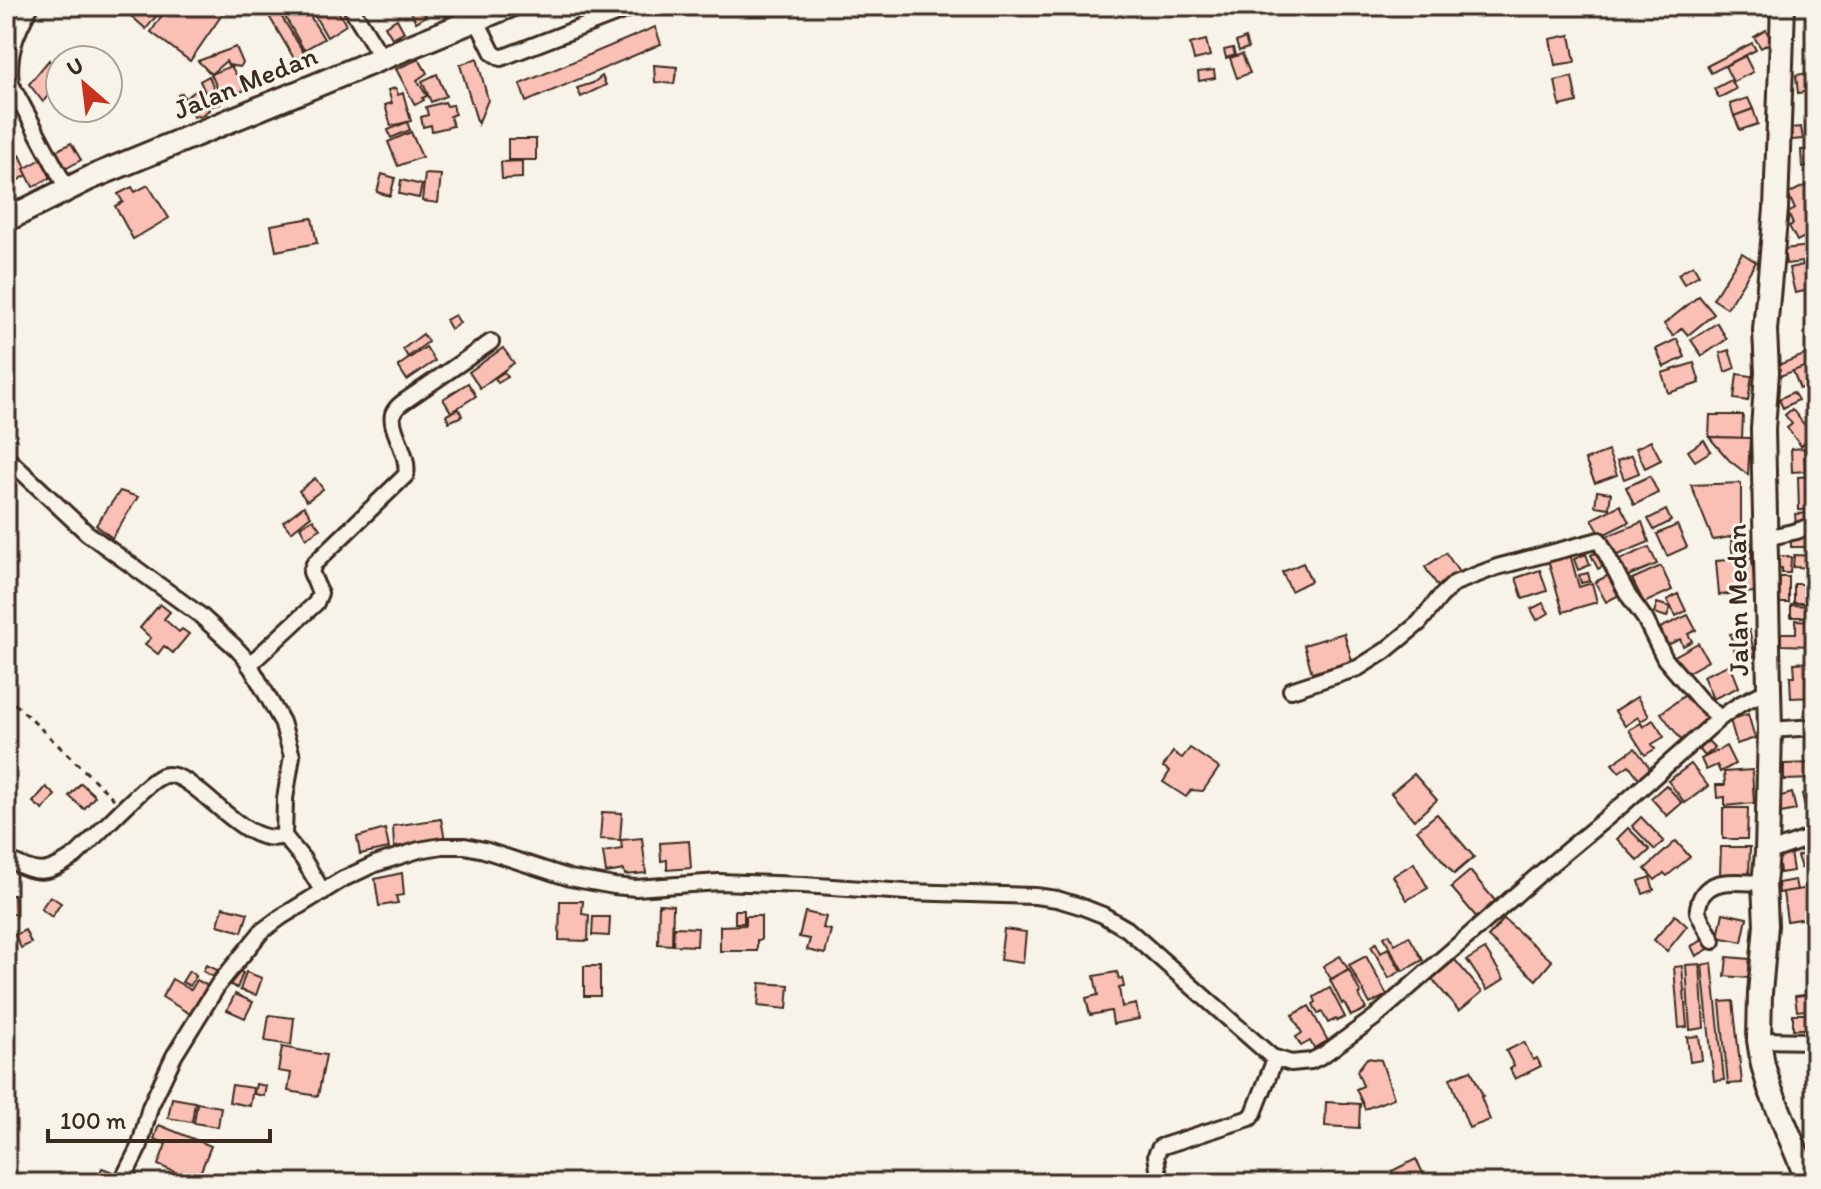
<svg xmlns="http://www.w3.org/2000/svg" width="1821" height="1189" viewBox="0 0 1821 1189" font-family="Itim,sans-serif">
<rect width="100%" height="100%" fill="#f7f3e8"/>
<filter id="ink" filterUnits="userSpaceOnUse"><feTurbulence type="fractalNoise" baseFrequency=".0125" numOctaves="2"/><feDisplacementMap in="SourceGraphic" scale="16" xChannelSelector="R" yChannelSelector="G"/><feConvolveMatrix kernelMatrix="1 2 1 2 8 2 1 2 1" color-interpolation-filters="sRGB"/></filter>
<g filter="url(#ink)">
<!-- building -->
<g fill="#fabfb5" stroke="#3b2a1e" stroke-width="2">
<polygon points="134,6 164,6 146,29 129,14"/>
<polygon points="168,6 228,6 190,61 151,32"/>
<polygon points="263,6 275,6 304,53 295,60"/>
<polygon points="279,6 304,6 324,39 304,50"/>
<polygon points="309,6 335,6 346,25 327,37"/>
<polygon points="416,6 421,6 426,16 416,22 410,10"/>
<polygon points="440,6 452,6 455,12 446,17"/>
<polygon points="397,19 404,32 392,38 385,26"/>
<polygon points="655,27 661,44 526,102 520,84"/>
<polygon points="1766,30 1772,42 1761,48 1754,37"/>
<polygon points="1570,35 1575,62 1555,65 1550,39"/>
<polygon points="1245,38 1248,48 1239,51 1236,42"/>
<polygon points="1206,40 1210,56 1194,60 1190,44"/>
<polygon points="1815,41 1815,62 1812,62 1809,42"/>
<polygon points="1752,43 1756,50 1711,73 1707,66"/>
<polygon points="236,47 243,63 240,67 228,65 226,61 211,74 198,61"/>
<polygon points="1233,48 1235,55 1226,58 1224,50"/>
<polygon points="1242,54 1250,73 1237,78 1230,58"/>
<polygon points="1745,56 1753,72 1733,82 1725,66"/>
<polygon points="477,58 488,100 478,124 460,65"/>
<polygon points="419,59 427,73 417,80 427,96 422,98 424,100 415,105 396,69"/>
<polygon points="49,60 60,77 60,82 43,102 29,84"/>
<polygon points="654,65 677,67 674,84 655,82"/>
<polygon points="231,66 245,90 222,99 211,74"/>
<polygon points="1214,70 1215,78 1199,81 1198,72"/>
<polygon points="1815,72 1815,90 1798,93 1796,75"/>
<polygon points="437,74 446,96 431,102 422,81"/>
<polygon points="209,76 220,104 211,106 200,81"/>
<polygon points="602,76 606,85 581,97 577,88 593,83"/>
<polygon points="1572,77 1577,102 1560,106 1555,81"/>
<polygon points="1731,80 1736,89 1719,98 1714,89"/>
<polygon points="396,88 398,95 403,93 411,121 391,126 385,105 392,103 388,90"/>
<polygon points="198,89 205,105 207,103 209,110 199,117 198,115 194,117 187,105 184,107 178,95 182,93 187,102 187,97"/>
<polygon points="1748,98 1753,109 1734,116 1730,104"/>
<polygon points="1815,99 1815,118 1810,118 1807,100"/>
<polygon points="445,102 447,106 453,105 455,114 450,116 453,126 432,131 431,125 423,127 421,117 428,115 426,107"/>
<polygon points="1753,109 1758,124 1740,130 1734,116"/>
<polygon points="407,122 410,130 391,138 388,130"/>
<polygon points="1801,127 1803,139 1792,140 1791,128"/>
<polygon points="1807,127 1815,127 1815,146 1808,146"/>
<polygon points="411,132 422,157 398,166 388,142"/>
<rect x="508" y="139" width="28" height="21"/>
<polygon points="71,143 81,160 60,172 50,154"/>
<polygon points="1815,149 1815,166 1802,167 1801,150"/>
<polygon points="20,155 29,174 6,187 6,162"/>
<polygon points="47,156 57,174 33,187 24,169"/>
<polygon points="522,161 522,178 502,179 501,162"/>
<polygon points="382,174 395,178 390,196 377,192"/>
<polygon points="425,174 441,175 438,203 422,201"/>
<polygon points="401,180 422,185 419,198 399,194"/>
<polygon points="1815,181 1815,195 1812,197 1806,185"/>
<polygon points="148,185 169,218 133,239 115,206 123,202 118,194 132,187 135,192"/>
<polygon points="1806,185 1815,203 1815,232 1797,241 1789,226 1793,224 1788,213 1795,209 1788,194"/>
<polygon points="312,218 317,243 276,251 271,225"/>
<polygon points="1810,246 1811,261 1786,264 1784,249"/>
<polygon points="1742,253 1756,262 1727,308 1713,299"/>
<polygon points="1808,264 1814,289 1795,293 1789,268"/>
<polygon points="1693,265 1699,275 1684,284 1678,274"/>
<polygon points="1699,296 1714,314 1688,335 1682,328 1673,336 1664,324"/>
<polygon points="455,315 460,323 451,329 446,320"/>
<polygon points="1717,323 1727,339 1702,356 1691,340"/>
<polygon points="423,334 428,342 408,357 403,349"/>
<polygon points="1677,339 1685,357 1664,367 1656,349"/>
<polygon points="426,347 435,361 407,380 398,366"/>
<polygon points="503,348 514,363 480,388 469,372"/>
<polygon points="1729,350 1735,368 1725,372 1720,353"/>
<polygon points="1809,353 1813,364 1777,377 1773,367"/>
<polygon points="1694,363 1700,383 1668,393 1662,373"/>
<polygon points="1815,363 1815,383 1800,389 1793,371"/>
<polygon points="504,372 508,377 498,383 495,378"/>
<polygon points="1737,374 1752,376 1748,401 1734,399"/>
<polygon points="468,383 476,396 451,412 443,399"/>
<polygon points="1793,392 1798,400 1783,408 1779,399"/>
<polygon points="1815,408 1815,424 1811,426 1804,414"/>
<polygon points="459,409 462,416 449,422 446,415"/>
<polygon points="1792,409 1813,436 1801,446 1787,428 1792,424 1785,415"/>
<polygon points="1710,415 1743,415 1742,438 1709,437"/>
<polygon points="1709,437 1750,438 1748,475 1729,460"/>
<polygon points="1704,440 1711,451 1695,461 1688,451"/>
<polygon points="1651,441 1661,460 1645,468 1636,448"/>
<polygon points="1815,441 1815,472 1811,473 1808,446"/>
<polygon points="1804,448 1805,471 1792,472 1791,449"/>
<polygon points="1608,451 1617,475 1595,483 1585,460"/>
<polygon points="1632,455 1639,473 1624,479 1617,461"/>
<polygon points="1650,476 1658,493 1634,505 1626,487"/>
<polygon points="1812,476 1812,500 1815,500 1815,510 1799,510 1798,477"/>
<polygon points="315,478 323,489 307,501 299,491"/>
<polygon points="1741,483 1741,535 1713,540 1691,485"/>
<polygon points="120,491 138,497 112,538 96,525"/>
<polygon points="1597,491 1611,493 1609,508 1595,506"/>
<polygon points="1620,505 1629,522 1601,536 1592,519"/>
<polygon points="304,506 311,516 291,532 283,522"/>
<polygon points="1666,510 1671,521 1654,530 1648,519"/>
<polygon points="1813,513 1811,519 1796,525 1795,514"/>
<polygon points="313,519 320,529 306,538 300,527"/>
<polygon points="1642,522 1649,542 1615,556 1607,536"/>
<polygon points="1677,525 1687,547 1667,556 1657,534"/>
<polygon points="1791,534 1815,534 1814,547 1791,547"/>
<polygon points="1750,539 1752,558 1733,559 1731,541"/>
<polygon points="1649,547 1657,564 1626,577 1619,560"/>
<polygon points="1599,551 1606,565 1598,569 1591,555"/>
<polygon points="1446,553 1460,574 1439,588 1425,567"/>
<polygon points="1570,554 1579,587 1592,583 1597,602 1563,612 1548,560"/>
<polygon points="1586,554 1590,565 1578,570 1574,559"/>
<polygon points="1794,555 1815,556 1815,568 1793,567"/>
<polygon points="1778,556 1791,557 1790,573 1782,573 1782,568 1778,568"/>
<polygon points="1752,558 1755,592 1719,595 1716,561"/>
<polygon points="1303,563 1311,581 1291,591 1282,572"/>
<polygon points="1661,566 1672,590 1644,603 1632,579"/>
<polygon points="1540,570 1547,591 1523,599 1516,578"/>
<polygon points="1588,573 1590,581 1581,583 1579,575"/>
<polygon points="1611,574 1621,594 1606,602 1595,582"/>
<polygon points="1780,577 1789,577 1789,603 1779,603"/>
<rect x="1794" y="584" width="19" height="19"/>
<polygon points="1678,594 1686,611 1676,616 1667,600"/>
<polygon points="1543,603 1549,613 1537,620 1531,609"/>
<polygon points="1657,603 1670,607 1667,617 1654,613"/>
<polygon points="160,604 170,612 164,619 179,632 182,629 189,634 173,653 164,646 158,654 145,644 151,638 140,628"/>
<polygon points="1791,605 1811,606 1810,617 1791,617"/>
<polygon points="1688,615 1696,630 1688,634 1692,641 1683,646 1680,639 1668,645 1660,628"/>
<polygon points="1796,620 1813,621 1815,646 1781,645 1781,633 1796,633"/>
<polygon points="1749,630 1755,656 1737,660 1730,634"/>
<polygon points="1344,633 1352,661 1312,673 1304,645"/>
<polygon points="1698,643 1708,661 1683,675 1673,657"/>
<polygon points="1811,662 1812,681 1815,681 1815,697 1791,698 1790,677 1795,677 1794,663"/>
<polygon points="1730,664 1739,687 1713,699 1703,676"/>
<polygon points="1688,693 1710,721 1682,741 1661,713"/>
<polygon points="1637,697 1649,716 1641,721 1638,717 1625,726 1615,711"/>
<polygon points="1748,714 1755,738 1737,744 1730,720"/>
<polygon points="1653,720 1664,737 1652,744 1655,749 1645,755 1629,730 1641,723 1643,727"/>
<polygon points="1708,741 1715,748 1705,756 1699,749"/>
<polygon points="1726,746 1735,764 1720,772 1717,765 1706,770 1701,759"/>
<polygon points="1190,748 1219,768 1203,791 1191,790 1186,797 1163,782 1170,771 1163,767 1173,752 1182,758"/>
<polygon points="1635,748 1653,772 1641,781 1629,765 1619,772 1612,764"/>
<polygon points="1813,763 1814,779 1784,780 1784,764"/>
<polygon points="1691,764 1708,786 1685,803 1668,781"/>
<polygon points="1752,770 1754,803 1725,806 1725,797 1717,798 1716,785 1725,785 1724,772"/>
<polygon points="1414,774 1437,800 1414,820 1391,793"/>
<polygon points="81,783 95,796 84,809 69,796"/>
<polygon points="1666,785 1682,803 1667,816 1651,798"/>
<polygon points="46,787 55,795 43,810 33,802"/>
<polygon points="1815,791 1815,826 1810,827 1802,794"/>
<polygon points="1792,793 1796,810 1781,813 1777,797"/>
<polygon points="1723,808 1748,808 1747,839 1723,839"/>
<polygon points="602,812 622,813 620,840 600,839"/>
<polygon points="1437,814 1474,857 1454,874 1417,830"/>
<polygon points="1641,817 1664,841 1655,850 1632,826"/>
<polygon points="441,819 445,840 394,847 393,826"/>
<polygon points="1628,828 1650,850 1638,861 1617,839"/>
<polygon points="385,829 389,848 360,854 357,837"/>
<polygon points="642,838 646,873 625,875 624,870 606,873 603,852 622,849 621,840"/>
<polygon points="689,841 691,868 667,870 667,860 661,861 660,843"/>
<polygon points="1676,841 1690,857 1667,876 1664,873 1655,880 1645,869"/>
<polygon points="1721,847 1750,847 1749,874 1720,874"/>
<polygon points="1815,849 1815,879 1813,880 1808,866 1801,868 1797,856"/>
<polygon points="1790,852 1793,871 1780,873 1778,854"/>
<polygon points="1414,863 1428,888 1407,900 1393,876"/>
<polygon points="1470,871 1497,903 1478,919 1451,887"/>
<polygon points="402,873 404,895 396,896 398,903 379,906 375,879"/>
<polygon points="1650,877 1654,890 1643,894 1639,881"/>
<polygon points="1795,880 1797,890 1779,893 1778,883"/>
<polygon points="1810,888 1814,917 1787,921 1783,892"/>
<polygon points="14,895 15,914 6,915 6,896"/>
<polygon points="50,896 61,903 52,917 41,909"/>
<polygon points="560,901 583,901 582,914 589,915 588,941 559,940"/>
<polygon points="659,904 673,905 672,945 658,944"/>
<polygon points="223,907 248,913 242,932 218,925"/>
<rect x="735" y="910" width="9" height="13"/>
<polygon points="805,912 826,917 823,928 831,930 825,954 807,950 810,939 799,937"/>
<polygon points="1723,913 1747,918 1742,942 1718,937"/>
<polygon points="1675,915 1687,926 1667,951 1654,940"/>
<polygon points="746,916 761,916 761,940 757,940 757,951 720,951 720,926 746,925"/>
<polygon points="593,917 610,917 609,936 592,935"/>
<polygon points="1504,919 1552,961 1536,980 1488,937"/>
<polygon points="674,927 698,928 697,946 673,945"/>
<polygon points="1004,929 1026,932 1023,963 1000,960"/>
<polygon points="25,930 31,943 21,948 15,935"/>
<polygon points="1389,934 1395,944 1409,936 1423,960 1403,971 1384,937"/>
<polygon points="1705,939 1710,948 1696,956 1691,946"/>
<polygon points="1376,943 1381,953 1388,948 1401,971 1389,978 1371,946"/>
<polygon points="1485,949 1504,979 1487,990 1467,960"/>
<polygon points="1815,953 1815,975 1812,976 1806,956"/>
<polygon points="1340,956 1348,969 1331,979 1323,966"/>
<polygon points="1366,956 1387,995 1370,1004 1349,965"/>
<polygon points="1727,957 1750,959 1748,978 1725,976"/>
<polygon points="1455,960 1482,992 1459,1011 1432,979"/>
<polygon points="1712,963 1724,1080 1714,1081 1702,965"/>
<polygon points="1700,964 1704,1028 1690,1030 1686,965"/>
<polygon points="206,965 217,970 213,977 203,971"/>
<rect x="584" y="966" width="16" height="30"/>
<polygon points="1682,966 1687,1027 1679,1028 1674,967"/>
<polygon points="234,970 243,973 237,988 229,984"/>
<polygon points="1349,970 1361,994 1359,995 1366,1009 1351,1016 1344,1002 1342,1004 1330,980"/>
<polygon points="189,971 196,976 190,986 182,982"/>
<polygon points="246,972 262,978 256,995 240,990"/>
<polygon points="1117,972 1119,979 1122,978 1124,987 1119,988 1122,1007 1136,1004 1139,1019 1113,1024 1111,1011 1090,1015 1086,998 1098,995 1094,976"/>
<polygon points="172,979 191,990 197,980 208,986 192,1015 162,997"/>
<polygon points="760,983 789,985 787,1009 758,1006"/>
<polygon points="1330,988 1345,1017 1337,1021 1336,1019 1328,1023 1322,1012 1318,1014 1313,1004 1316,1002 1314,997"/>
<polygon points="235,994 253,1002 245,1018 227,1010"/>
<polygon points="1812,994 1814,1009 1797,1011 1795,996"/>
<polygon points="1733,1001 1742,1083 1728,1084 1720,1002"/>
<polygon points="1309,1006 1328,1041 1314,1048 1310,1041 1301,1046 1296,1037 1302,1033 1292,1015"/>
<rect x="1793" y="1014" width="19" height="15"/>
<polygon points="269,1015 294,1018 291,1045 265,1041"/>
<polygon points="1699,1036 1702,1060 1690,1062 1687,1037"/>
<polygon points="1524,1042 1533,1060 1537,1058 1541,1066 1515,1079 1510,1069 1514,1066 1506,1051"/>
<polygon points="282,1047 326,1055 318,1096 288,1091 291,1073 278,1071"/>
<polygon points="1367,1058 1381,1060 1394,1098 1365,1109 1356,1089 1363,1086 1357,1071"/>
<polygon points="1471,1070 1483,1096 1481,1097 1490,1120 1469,1128 1450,1078"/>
<polygon points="256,1084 266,1086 264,1096 254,1094"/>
<polygon points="232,1085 253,1088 250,1106 229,1102"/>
<polygon points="172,1098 195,1102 192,1122 168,1118"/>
<polygon points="1326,1102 1360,1104 1359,1128 1325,1126"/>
<polygon points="197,1103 221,1107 218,1127 194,1123"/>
<polygon points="159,1125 211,1146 196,1183 171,1182 175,1172 158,1165 166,1144 154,1139"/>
<polygon points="1416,1159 1428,1183 1382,1183 1395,1177 1392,1171"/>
<polygon points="102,1168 116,1173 111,1183 95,1183"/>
<polygon points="262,1171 271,1175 268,1181 259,1177"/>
<polygon points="235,1173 247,1177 246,1183 232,1183"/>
</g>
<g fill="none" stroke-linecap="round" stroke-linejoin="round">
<!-- minor casing -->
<g stroke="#3b2a1e" stroke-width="20">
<g id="minor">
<path d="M31,6C16,32 7,54 11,84L67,189"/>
<polyline points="350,6 382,58"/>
<polyline points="476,19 493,53 501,58 636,6"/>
<polyline points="6,457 87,533 200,615 235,647 247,660 282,722 292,756 285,799 284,836 303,859 323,892"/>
<polyline points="1766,538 1797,531 1815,524"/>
<path d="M249,665L316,603L320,593L311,572L314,564L406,475C410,454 389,429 393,414C395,409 398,406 402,403L491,342"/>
<polyline points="1291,690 1358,668 1385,651 1419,623 1440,597 1455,583 1497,567 1599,540 1628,595 1645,619 1665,659 1701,701 1720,718"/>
<polyline points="1770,730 1815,727"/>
<polyline points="1767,853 1815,836"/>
<path d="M6,858C37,875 46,876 76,855C94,838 111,820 129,803C139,794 150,781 162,776C192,764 241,851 284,836"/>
<path d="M1713,941C1709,932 1701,922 1698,912C1697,908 1699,904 1700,900C1709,875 1744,883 1764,883"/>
<polyline points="1759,1040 1815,1041"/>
<polyline points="121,1183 140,1145 150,1107 174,1056 218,985 262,931 281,917 343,879 375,864 419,850 442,846 465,846 484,850 570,878 614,886 636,888 719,882 803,885 906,892 1035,896 1057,899 1080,906 1103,915 1127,929 1272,1057 1291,1063 1311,1061 1323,1055 1374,1018 1551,864 1622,805 1720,718 1740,704 1769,690"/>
<polyline points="1160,1183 1156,1155 1160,1147 1250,1118 1254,1113 1275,1059"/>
</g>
</g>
<!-- highway casing -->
<g stroke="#3b2a1e" stroke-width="28">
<g id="highway">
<polyline points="1783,6 1776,209 1765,330 1767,372 1763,429 1770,730 1767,853 1764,883 1766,925 1760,993 1759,1040 1763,1065 1770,1089 1809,1183"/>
<polyline points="6,220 90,178 509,6"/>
</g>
</g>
<!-- path -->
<polyline stroke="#3b2a1e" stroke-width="3" stroke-dasharray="6 6" stroke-linecap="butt" points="6,695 115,800"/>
<!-- minor -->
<use href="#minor" stroke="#f7f3e8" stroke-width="14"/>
<!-- highway -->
<use href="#highway" stroke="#f7f3e8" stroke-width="22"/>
</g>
</g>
<g text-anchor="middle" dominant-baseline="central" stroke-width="6" stroke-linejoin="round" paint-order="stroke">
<!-- street labels -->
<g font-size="28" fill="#3b2a1e" stroke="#f7f3e8">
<text transform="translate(245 82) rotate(-22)">Jalan Medan</text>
<text transform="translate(1737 600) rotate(-91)">Jalan Medan</text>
</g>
</g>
<!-- margin -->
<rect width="1821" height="1189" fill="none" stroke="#f7f3e8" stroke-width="32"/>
<rect x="16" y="16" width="1789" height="1157" fill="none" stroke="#3b2a1e" stroke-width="3" filter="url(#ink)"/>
<!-- north arrow -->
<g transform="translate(84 84) rotate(332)"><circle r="38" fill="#f7f3e8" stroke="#aca397" stroke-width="2"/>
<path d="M0-6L14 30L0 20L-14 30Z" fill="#c8321e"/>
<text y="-12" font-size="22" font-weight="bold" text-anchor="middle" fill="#3b2a1e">U</text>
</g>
<!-- scale -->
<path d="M48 1129v12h222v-12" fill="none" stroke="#3b2a1e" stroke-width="4"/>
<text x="60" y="1129" font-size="24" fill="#3b2a1e" stroke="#f7f3e8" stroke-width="6" paint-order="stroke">100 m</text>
</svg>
